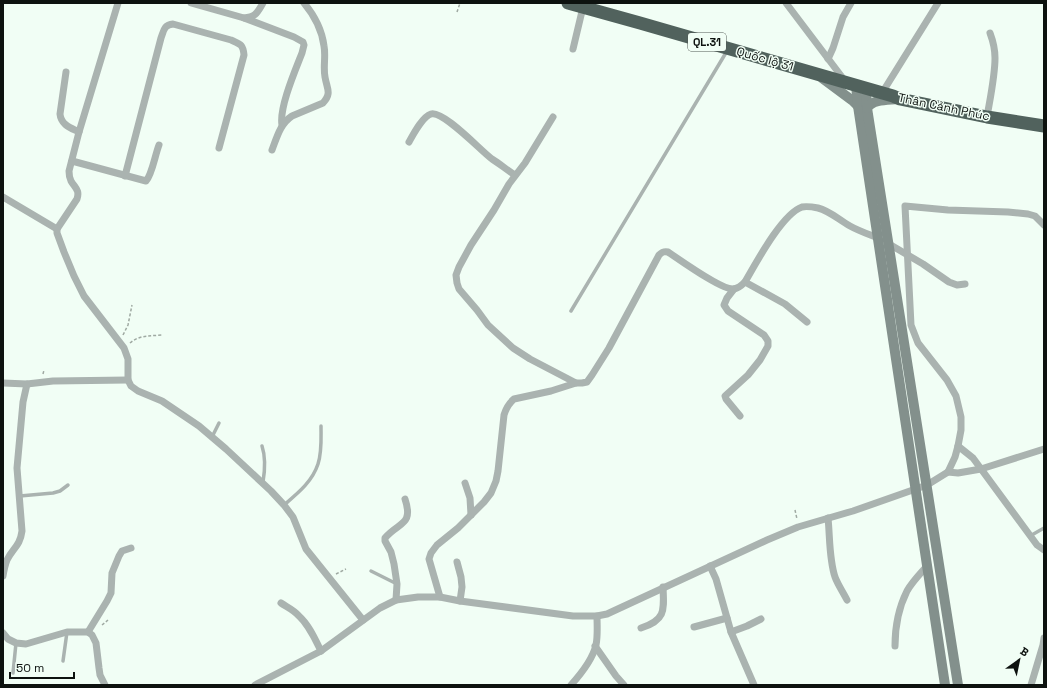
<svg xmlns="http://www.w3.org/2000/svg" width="1047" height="688" viewBox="0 0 1047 688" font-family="'Space Grotesk',sans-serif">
<rect width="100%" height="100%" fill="#f1fef5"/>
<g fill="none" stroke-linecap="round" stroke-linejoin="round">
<!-- path -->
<g stroke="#9fa9a2" stroke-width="1.5" stroke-dasharray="3 2" stroke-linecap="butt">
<polyline points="457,12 460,3"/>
<polyline points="123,335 128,325 132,305"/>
<path d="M130,343C139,335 150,336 162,335"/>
<polyline points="43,374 44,370"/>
<polyline points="795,510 797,519"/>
<polyline points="336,574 346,569"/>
<polyline points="102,625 108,620"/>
</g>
<!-- lane -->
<g stroke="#aab3b0" stroke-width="3.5">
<polyline points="571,311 727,51"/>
<polyline points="212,437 219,423"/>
<path d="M262,446C266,458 265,470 263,482"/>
<polyline points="20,496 53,493 60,491 68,485"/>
<path d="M284,505C298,493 312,482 318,464C322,452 321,439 321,426"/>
<polyline points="1030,536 1044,528"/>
<polyline points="371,571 397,584"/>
<polyline points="63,661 67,632"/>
<polyline points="13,673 16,643"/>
</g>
<!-- street -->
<g stroke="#aab3b0" stroke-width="7">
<path d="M118,3L79,132L69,171C69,174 69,177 71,181C75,188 80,190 77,199L57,229V233L64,252L74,276L84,296L124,348L128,359V380L131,386L138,391L162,401L199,426L226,449L271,491L284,505L293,517L306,549L363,620"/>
<path d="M191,3L244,18C256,17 257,13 263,3"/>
<polyline points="786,3 845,81"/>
<path d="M244,18L294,37L303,42L304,45L302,53C295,71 279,108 282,125"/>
<polyline points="573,49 583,7"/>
<polyline points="828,59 833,48 843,17 851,3"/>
<path d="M66,72L60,114C61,125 71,128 79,132"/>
<polyline points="882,93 938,3"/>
<path d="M553,117L525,163L509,184L494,210L471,245L459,267L456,275L457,283L459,289L477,310L488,325L513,348L530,359L576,383H582L587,382L592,375L609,348L659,255C662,252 664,251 668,252C680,260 723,291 734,289C739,288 742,285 745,282C756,263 782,214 802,207C807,206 813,207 818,208C830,211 839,220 850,226C859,231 868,234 878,238"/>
<path d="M987,117C990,99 995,76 995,58C995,50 993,41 990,33"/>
<path d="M409,142C413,135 422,117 431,114C443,110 481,151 492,159C500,164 507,170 515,175"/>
<path d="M272,150C277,137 280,124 292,116L323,103C332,93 327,89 325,77C323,67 326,56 324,46C322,30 314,15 304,3"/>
<path d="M72,161L146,181C152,175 155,155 159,145"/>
<path d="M125,176L161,38C164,30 164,25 173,24L231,40C240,44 243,44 244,55L219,148"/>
<polyline points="3,197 57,229"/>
<polyline points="889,244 923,264 949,282 957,285 965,284"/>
<polyline points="745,282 785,304 807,322"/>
<polyline points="734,289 727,298 724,305 728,311 764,335 768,341 768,346 760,360 748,375 725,396 726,399 740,416"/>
<polyline points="3,383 27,384 53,381 128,380"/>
<polyline points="958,446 973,458 1037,545 1044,550"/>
<polyline points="948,472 958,473 981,469 1044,449"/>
<polyline points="465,483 470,498 471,515"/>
<path d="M828,518C830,537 829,559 835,577C838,585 843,592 847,600"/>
<polyline points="457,562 461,577 462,587 460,601"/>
<polyline points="710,566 716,579 731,632 754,685"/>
<path d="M3,576C4,570 5,565 7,560C13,548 20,546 22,531L17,468L23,402L27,384"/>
<path d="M440,597L429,559L431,553L437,545L458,528L484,502L491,493L496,481L498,471L504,415C506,408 508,404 514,399L551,391L576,383"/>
<path d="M396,600L397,584L394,564L391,552L385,541V538C398,522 414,526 405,499"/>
<path d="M281,603C287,607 294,610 299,616C309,625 315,639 321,651"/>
<polyline points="694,627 727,618"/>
<path d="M641,628C666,620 664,610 663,587"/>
<polyline points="88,632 107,601 111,593 112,573 119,556 122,551 131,548"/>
<polyline points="731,632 747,626 761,619"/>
<polyline points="3,633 8,639 16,643 26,644 67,632 88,632 92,635 96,643 99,668 100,675 105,685"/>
<polyline points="595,646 616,676 624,685"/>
<path d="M895,646C895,628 899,607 907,591C912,582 920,574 927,566"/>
<polyline points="255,685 321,651 380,608 396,600 418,597 440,597 460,601 573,616 597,616 607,614 767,540 798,527 853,511 927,485 948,472 955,457 958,446 961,430 961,417 956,396 947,380 918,343 911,325 905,206 948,210 1008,212 1028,214 1035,216 1044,225"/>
<path d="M571,685C580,675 593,658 596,645C598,635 597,626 597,616"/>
<polyline points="1031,685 1043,645 1044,638"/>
</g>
<!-- secondary -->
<g stroke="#83908c" stroke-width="10">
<polyline points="822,78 853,101 858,106"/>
<polyline points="856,85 858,106 945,685"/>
<polyline points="866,89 867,108 958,685"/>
<path d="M867,108C873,99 888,100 897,99"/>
</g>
<!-- highway -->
<polyline stroke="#51625d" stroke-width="13" points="568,3 640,23 893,96 900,99 987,117 1044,126"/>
</g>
<g text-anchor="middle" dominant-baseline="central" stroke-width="3" stroke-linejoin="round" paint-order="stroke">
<!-- shield labels -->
<rect fill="#f1fef5" stroke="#515954" stroke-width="1" x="688" y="33" width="38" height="18" rx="3"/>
<g font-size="11" font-weight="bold" fill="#0d120f">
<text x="707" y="42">QL.31</text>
</g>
<!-- street labels -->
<g font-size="12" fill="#0d120f" stroke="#f1fef5">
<text transform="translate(765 59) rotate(16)">Quốc lộ 31</text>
<text transform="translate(944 107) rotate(12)">Thân Cảnh Phúc</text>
</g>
</g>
<!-- border -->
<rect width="1047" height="688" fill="none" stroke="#0d120f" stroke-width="8"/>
<!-- north arrow -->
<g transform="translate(1019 660) rotate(33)" stroke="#f1fef5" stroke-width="3" paint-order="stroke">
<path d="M0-3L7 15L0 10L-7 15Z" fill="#0d120f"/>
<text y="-6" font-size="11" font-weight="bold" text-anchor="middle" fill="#0d120f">B</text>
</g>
<!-- scale -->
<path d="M10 672v6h64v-6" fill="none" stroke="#0d120f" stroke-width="2"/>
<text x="16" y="672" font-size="12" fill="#0d120f" stroke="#f1fef5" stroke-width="3" paint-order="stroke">50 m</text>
</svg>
